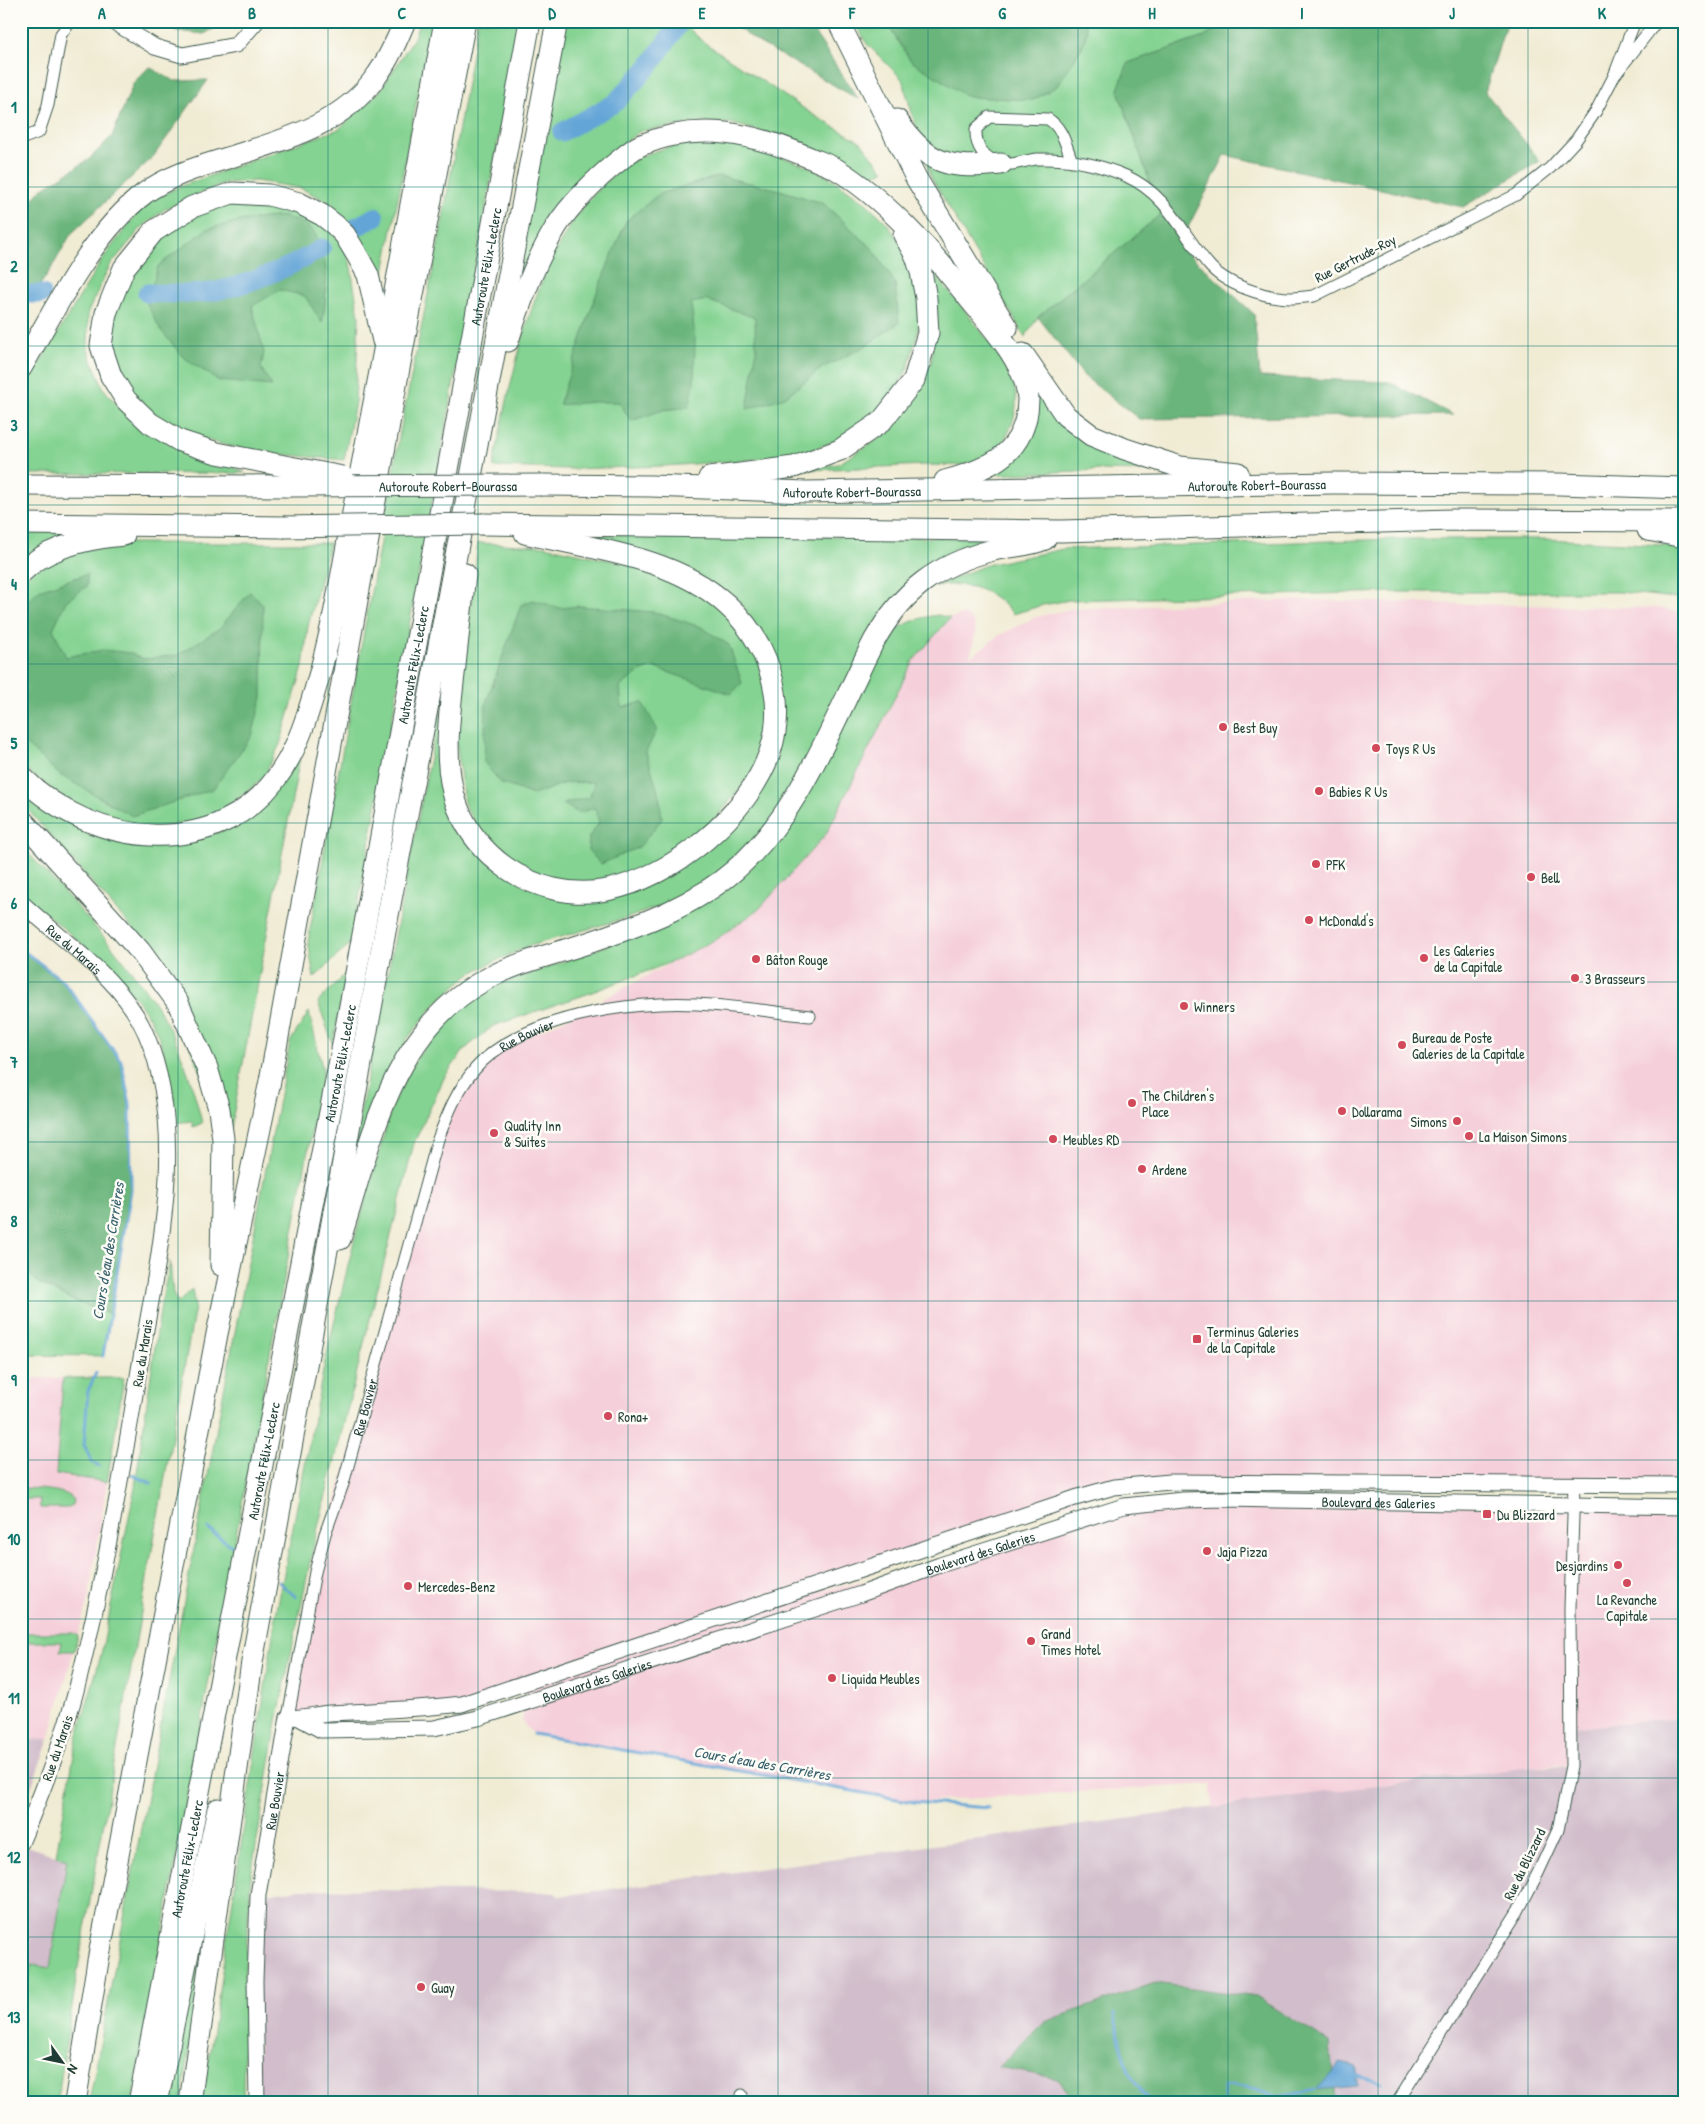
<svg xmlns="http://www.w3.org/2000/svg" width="1705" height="2124" viewBox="0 0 1705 2124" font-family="'Patrick Hand',sans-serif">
<rect width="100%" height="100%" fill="#fdfcf7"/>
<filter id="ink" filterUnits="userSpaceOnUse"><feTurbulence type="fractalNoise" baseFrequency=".02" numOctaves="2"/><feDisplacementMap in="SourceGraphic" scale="10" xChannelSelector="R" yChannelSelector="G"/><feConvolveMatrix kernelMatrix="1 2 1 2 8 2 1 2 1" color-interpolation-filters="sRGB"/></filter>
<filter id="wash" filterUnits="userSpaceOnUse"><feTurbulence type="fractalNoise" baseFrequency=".0096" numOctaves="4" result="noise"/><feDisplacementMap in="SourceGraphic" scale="20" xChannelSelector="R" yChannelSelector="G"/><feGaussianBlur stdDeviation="1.12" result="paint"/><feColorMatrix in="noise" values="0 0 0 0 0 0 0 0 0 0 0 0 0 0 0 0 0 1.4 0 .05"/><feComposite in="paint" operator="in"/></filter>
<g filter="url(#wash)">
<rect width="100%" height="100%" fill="#f0ebd3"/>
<!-- built -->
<g fill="#f5cfda">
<polygon points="1298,600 1658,608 1684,613 1684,1485 1114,1487 816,1592 940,1565 1124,1506 1684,1506 1684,1718 1593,1726 1573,1725 1574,1763 1391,1784 1212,1809 1211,1784 914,1802 533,1734 522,1722 527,1691 462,1704 288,1717 315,1572 452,1102 492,1052 562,1021 718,938 826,834 913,661 950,618 965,614 973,622 976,631 970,657 998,636 1033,618 1070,609"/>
<polygon points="21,1378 63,1378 56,1474 107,1482 89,1595 49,1739 21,1740"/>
</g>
<!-- industrial -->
<g fill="#d1bdcb">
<polygon points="1684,1718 1684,2103 258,2103 258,1895 299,1889 553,1892 559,1896 1310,1794 1524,1768 1571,1766 1571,1725 1593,1726"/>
<polygon points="49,1739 21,1815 21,1740"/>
<polygon points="21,1844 67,1860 50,1968 31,1965 21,2022"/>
</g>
<!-- green -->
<g fill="#84d392" stroke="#528863">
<polygon points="420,21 432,21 381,287 374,263 344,219 329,202 300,188 256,181 224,183 165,209 141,228 109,267 88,312 88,350 103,388 124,413 180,450 213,457 245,473 21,474 21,394 103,258 145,203 179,187 339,129 380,91 414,38"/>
<polygon points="478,21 520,21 351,943 314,978 308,941 400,432 439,240"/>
<polygon points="563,21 681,21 702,41 815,116 861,142 884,171 863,179 804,143 730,123 697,123 640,131 601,162 564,197 538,241 515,291"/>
<polygon points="854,21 885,21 911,61 1033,100 1057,86 1082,47 1087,32 1085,21 1224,21 1225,25 1201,38 1128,63 1118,90 1161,214 1038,317 1025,337 931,177 902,79 867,44"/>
<path d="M694,142H720L755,148L805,165L834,180L867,204L886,222L903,247L921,304L918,331L908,368L893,394L877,414L854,434L800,454L749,460L665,466L571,469L493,467C514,367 539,219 633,161C651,150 674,146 694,142Z"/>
<path d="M229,201L258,202L310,217L341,240L350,262L359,316L355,402L344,460C285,454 224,453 171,425C154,416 122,386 117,368C102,319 127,265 165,233C182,220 209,209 229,201Z"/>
<path d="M929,267C955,300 998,346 1013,384C1024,410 1005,454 977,462C961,467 940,465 924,465C882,467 840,469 799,470L838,464L877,440L896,422L917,391L931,364L935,324Z"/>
<polygon points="1037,393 1060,424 1152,466 1152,471 1101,470 986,475"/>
<polygon points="21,530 98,530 21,562"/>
<polygon points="585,534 990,538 954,549 913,578 777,816 729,864 681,898 633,916 526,947 479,969 469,974 437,1002 407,1039 344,1196 439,712 442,712 453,816 556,897 664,877 777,756 770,646 736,597 679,565 608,543"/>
<path d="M1399,539H1544L1684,546V599L1620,592H1396L1069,600L1043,605L1013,614C991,588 969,582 935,586L986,565L1063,549Z"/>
<path d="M131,543H330L308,626L303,667L280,744L263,778L214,818L148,829L80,810L21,766V581C48,552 93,548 131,543Z"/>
<polygon points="478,543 545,546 631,565 696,591 727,613 757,656 772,716 756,768 709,827 667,858 637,873 594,885 559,884 530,875 482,839 464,803 455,732"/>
<path d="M938,615L950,618L913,661L826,834L759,909L718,938L674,961L587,994L493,1026L465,1049L445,1076L414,1143L314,1543L277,1721L251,1876L245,1969L243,2103H202L276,1615L325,1361L354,1241L393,1103L416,1059L455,1011L487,989L601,948L750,869L883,642C899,625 915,618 938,615Z"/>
<polygon points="300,757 229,1138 147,945 21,802 21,786 56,813 201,838 237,826 260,810"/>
<path d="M21,845C66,895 114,944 152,999C177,1036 192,1080 202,1123L193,1127L192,1121L175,1123C172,1095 169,1066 160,1040C139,983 66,932 21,893Z"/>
<polygon points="346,973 333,1045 318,1002"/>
<polygon points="309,1012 323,1071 209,1679 132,2103 89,2103 290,1042"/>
<polygon points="170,1262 173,1294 178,1303 192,1289 195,1307 78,1968 57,2103 21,2103 21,2022 31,1965 50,1968 67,1860 56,1856 77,1738 101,1655 135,1487 161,1304"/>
<polygon points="21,1263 37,1282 72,1300 111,1314 103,1356 21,1355"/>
<polygon points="63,1378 124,1378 107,1482 56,1474"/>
<path d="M21,1488C34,1489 66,1489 73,1499L72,1505L69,1508H40V1499H21Z"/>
<polygon points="21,1633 72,1633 78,1636 74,1651 60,1651 62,1642 21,1642"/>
<polygon points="214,1889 181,2103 166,2103"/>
</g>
<!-- forest -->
<g fill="#6bb57c" stroke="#457958">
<polygon points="169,21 228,21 204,34 176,31"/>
<polygon points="728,21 807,21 858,99 758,42"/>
<polygon points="885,21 1085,21 1087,32 1082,47 1057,86 1033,100 968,97 911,61"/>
<polygon points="1224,21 1507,21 1485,92 1540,161 1463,207 1225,155 1179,245 1254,314 1260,377 1389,382 1453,415 1139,419 1084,376 1038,317 1161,214 1118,90 1128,63 1201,38 1225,25"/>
<polygon points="149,67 174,81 208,80 153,157 71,234 51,269 21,313 21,214 40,190 88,160 112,136 134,82"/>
<polygon points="719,176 776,189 823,203 872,248 895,283 899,323 862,348 822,368 785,397 747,409 756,354 755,318 707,300 691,303 695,338 694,384 689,407 663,410 631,421 619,402 593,402 559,405 598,289 626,221 659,194"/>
<path d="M285,216C293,220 304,223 310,228C332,248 327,298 322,323L305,296L280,290L252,306L264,352L261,368L272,386L219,381L183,357L160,329L147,304L158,266L207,229L244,220Z"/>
<polygon points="87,574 87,586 66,601 53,629 66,657 103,650 130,653 144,659 178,655 220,628 250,592 263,604 262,697 252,736 213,789 132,816 60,775 21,740 21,607 39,590"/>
<polygon points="533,600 560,608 579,606 654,612 701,627 729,645 742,683 731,694 653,667 639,672 620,687 622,708 642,702 657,729 646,752 659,795 662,819 639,847 601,864 588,850 589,837 599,823 595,808 578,813 563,804 590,797 594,782 565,783 533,795 501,783 484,762 486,703 521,605"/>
<polygon points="21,949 64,982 121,1061 130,1104 131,1190 111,1314 72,1300 37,1282 21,1263"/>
<polygon points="1155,1983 1256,1997 1330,2043 1335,2103 1075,2103 1059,2079 998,2067 1044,2022"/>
</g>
<!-- water -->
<polygon fill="#63a5d7" stroke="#417186" points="1341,2063 1357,2067 1357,2086 1316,2090"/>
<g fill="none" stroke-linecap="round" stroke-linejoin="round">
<!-- stream -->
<g stroke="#63a5d7" stroke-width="3">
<polyline points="21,949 64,982 121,1061 130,1104 131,1190 103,1356"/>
<polyline points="96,1373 88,1391 84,1445 92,1462 99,1466"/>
<polyline points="132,1475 151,1483"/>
<polyline points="208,1529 232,1546"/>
<polyline points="279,1582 296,1597"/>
<polyline points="533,1734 914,1802 988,1808"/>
<path d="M1115,2015C1121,2052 1125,2075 1151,2103"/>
<polyline points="1357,2076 1382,2083"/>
<polyline points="1275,2097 1316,2090"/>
<polyline points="1224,2103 1224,2086 1246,2087 1297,2103"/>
</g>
<!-- river -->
<g stroke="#63a5d7" stroke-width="19">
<polyline points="562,132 615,103 650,65 681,21"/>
<polyline points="356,227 375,217"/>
<path d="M147,293C165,293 186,295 204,293C242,288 290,268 322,248"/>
<polyline points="21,294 42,294"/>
</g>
</g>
</g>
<g filter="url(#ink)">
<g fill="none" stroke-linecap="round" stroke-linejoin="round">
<!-- minor casing -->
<g stroke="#3e574c" stroke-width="13">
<g id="minor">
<polyline points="1635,21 1614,76 1657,21"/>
<polyline points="21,139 39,132 48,105 61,34 71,21"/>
<path d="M1072,161C1066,146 1063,128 1048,119L989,117L976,129C975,146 983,158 1000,163C1010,167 1026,160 1037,159C1067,158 1099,164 1126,176C1168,195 1181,232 1208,264C1225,285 1266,298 1291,298C1299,298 1306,297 1314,296L1516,195L1550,168L1576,140L1596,111L1614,76"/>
<path id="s1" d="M288,1717L315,1572L325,1534L343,1484L438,1139C448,1113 457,1090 475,1069C520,1017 631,1000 697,1004C735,1006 773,1012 810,1016"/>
<polyline points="741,2103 742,2095"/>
<polyline points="1397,2103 1518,1911 1538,1873 1558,1830 1571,1766 1570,1608 1574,1485"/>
</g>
</g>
<!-- tertiary casing -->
<g stroke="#3e574c" stroke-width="17">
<g id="tertiary">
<polyline points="112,21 155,47 182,55 236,45 257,21"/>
<path id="s2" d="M21,902C64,943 122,978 146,1034C190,1137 156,1265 139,1370C127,1444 114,1518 99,1591C91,1629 83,1668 72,1705C58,1752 40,1798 21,1843"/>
<path id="s3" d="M299,1718L321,1730L434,1728L478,1718L861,1594L940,1565L1124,1506L1183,1500L1224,1499L1684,1507"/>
<path id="s4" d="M257,2103L255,1981L258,1895L288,1717C302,1719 315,1714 330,1713C374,1711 418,1709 462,1704L1075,1498L1114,1487L1170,1482L1684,1485"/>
</g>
</g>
<!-- motorway casing -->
<g stroke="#3e574c" stroke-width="23">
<g id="motorway">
<polyline points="838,21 916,178 1007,328"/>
<path d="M897,120C928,166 950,169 1001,164"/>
<path d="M508,341C520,302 535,262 556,227C569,206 597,178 616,163C624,157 632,149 641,145C698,121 753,133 808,157C817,161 827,164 836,169C881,196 931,250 963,291C985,319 1028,363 1028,400C1027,453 989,469 945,481"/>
<polyline points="1023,354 1066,416 1091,435 1125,449 1180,467 1238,473"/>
<path d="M21,368C55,310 90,235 145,193C167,177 195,168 221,160C276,142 339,128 375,78C388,61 397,40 405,21"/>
<polyline points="290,467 217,453 180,441 150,423 126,400 111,376 101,346 106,313 124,268 154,231 192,207 232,193 269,195 299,203 322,215 335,225 345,235 357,255 368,275 383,341"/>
<polyline points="709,478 794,467 840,450 881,422 914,380 928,333 926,298 921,272 916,256 904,235"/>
<polyline points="21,485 288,486"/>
<path id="s5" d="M542,485L651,486L806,492L1333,483L1559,484L1684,488"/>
<polyline points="21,524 283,527"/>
<polyline points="483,524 1061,531 1453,520 1684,521"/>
<polyline points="1648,530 1684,537"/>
<path d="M21,573C47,546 89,538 124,535"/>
<path d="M465,574C462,604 458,635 455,666C450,710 441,765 458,808C468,832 484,852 505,867C535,888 572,897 607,890C673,877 748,816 770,752C788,699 767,640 726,604C673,556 591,549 525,533"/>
<path d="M21,776C92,849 222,863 282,770C298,746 307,717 315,690C334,627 344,561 356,496C387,338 416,180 445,21"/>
<polyline points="21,819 140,951 178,1003 207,1068 219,1109 223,1139 221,1265"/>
<path d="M340,1239C370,1146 390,1033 483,981C516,962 555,954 591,942C642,924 694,906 735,870C802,812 834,718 874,641C903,590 936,565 993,550C1010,546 1030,546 1045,539"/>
<polyline points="75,2103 98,1961 217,1334 270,1081 400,363 465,21"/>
<path id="s6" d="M139,2103L341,1055L530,21"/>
<polyline points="157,2103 218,1809"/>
<polyline points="190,2103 252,1662 386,926 557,21"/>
</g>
</g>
<!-- minor -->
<use href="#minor" stroke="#fff" stroke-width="11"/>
<!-- tertiary -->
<use href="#tertiary" stroke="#fff" stroke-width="15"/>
<!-- motorway -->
<use href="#motorway" stroke="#fff" stroke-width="21"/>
<!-- motorway-bridge casing -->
<g stroke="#3e574c" stroke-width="23" stroke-linecap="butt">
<g id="motorway-bridge">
<polyline points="290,467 343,477"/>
<path id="s7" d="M288,486L542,485"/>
<polyline points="283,527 483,524"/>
</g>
</g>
<!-- motorway-bridge -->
<use href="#motorway-bridge" stroke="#fff" stroke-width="21"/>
</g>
</g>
<!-- grid -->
<path fill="none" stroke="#0f766e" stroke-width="1" stroke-opacity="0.55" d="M178,21V2103M328,21V2103M478,21V2103M628,21V2103M778,21V2103M928,21V2103M1078,21V2103M1228,21V2103M1378,21V2103M1528,21V2103M21,187H1684M21,346H1684M21,505H1684M21,664H1684M21,823H1684M21,982H1684M21,1142H1684M21,1301H1684M21,1460H1684M21,1619H1684M21,1778H1684M21,1937H1684"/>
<!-- markers -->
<g fill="#d1495b" stroke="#fdfcf7" stroke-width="2">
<circle cx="1223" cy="727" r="5"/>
<circle cx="1376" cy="748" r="5"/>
<circle cx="1319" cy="791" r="5"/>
<circle cx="1316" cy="864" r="5"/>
<circle cx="1531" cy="877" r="5"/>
<circle cx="1309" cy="920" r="5"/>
<circle cx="1424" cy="958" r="5"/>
<circle cx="756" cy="959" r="5"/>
<circle cx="1575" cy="978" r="5"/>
<circle cx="1184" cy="1006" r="5"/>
<circle cx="1402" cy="1045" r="5"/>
<circle cx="1132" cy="1103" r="5"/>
<circle cx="1342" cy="1111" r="5"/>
<circle cx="1457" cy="1121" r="5"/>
<circle cx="494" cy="1133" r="5"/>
<circle cx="1469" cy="1136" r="5"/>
<circle cx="1053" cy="1139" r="5"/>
<circle cx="1142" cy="1169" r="5"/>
<rect x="1192" y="1334" width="10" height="10" rx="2.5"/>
<circle cx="608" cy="1416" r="5"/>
<rect x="1482" y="1509" width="10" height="10" rx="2.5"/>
<circle cx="1207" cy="1551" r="5"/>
<circle cx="1618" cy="1565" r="5"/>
<circle cx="1627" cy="1583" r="5"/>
<circle cx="408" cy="1586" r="5"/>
<circle cx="1031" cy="1641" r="5"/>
<circle cx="832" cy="1678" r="5"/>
<circle cx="421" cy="1987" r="5"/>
</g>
<g text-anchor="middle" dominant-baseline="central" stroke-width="5" stroke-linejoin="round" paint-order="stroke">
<!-- street labels -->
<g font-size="14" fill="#1f3d34" stroke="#fdfcf7">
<text transform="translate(1355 258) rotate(-27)">Rue Gertrude-Roy</text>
<text stroke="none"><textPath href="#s6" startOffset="1869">Autoroute Félix-Leclerc</textPath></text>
<text stroke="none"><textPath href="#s5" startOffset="715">Autoroute Robert-Bourassa</textPath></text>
<text stroke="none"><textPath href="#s7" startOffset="160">Autoroute Robert-Bourassa</textPath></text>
<text stroke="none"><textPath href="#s5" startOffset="310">Autoroute Robert-Bourassa</textPath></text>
<text stroke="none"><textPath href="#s6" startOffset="1464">Autoroute Félix-Leclerc</textPath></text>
<text stroke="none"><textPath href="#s2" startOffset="71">Rue du Marais</textPath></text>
<text stroke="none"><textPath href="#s1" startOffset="740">Rue Bouvier</textPath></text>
<text stroke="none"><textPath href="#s6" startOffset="1059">Autoroute Félix-Leclerc</textPath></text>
<text transform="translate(142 1353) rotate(-81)">Rue du Marais</text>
<text stroke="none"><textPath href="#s1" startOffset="320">Rue Bouvier</textPath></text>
<text stroke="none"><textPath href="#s6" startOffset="654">Autoroute Félix-Leclerc</textPath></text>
<text stroke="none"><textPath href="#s3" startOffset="1118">Boulevard des Galeries</textPath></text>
<text stroke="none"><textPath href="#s3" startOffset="712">Boulevard des Galeries</textPath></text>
<text stroke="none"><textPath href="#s3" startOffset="308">Boulevard des Galeries</textPath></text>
<text transform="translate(57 1748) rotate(-71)">Rue du Marais</text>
<text stroke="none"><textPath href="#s4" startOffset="304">Rue Bouvier</textPath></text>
<text stroke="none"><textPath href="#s6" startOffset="249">Autoroute Félix-Leclerc</textPath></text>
<text transform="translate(1524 1864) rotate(-64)">Rue du Blizzard</text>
</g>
<!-- poi labels -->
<g font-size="14" fill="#1f3d34" stroke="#fdfcf7" text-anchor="start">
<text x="1233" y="727">Best Buy</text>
<text x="1386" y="748">Toys R Us</text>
<text x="1329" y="791">Babies R Us</text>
<text x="1326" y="864">PFK</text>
<text x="1541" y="877">Bell</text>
<text x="1319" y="920">McDonald's</text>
<text x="1434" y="950">Les Galeries<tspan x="1434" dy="16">de la Capitale</tspan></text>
<text x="766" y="959">Bâton Rouge</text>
<text x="1585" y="978">3 Brasseurs</text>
<text x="1194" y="1006">Winners</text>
<text x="1412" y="1037">Bureau de Poste<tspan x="1412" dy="16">Galeries de la Capitale</tspan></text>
<text x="1142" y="1095">The Children's<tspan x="1142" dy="16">Place</tspan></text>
<text x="1352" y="1111">Dollarama</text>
<text x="1447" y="1121" text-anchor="end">Simons</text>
<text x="504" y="1125">Quality Inn<tspan x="504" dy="16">&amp; Suites</tspan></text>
<text x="1479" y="1136">La Maison Simons</text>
<text x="1063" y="1139">Meubles RD</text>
<text x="1152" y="1169">Ardene</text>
<text x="1207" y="1331">Terminus Galeries<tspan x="1207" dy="16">de la Capitale</tspan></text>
<text x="618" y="1416">Rona+</text>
<text x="1497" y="1514">Du Blizzard</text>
<text x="1217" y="1551">Jaja Pizza</text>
<text x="1608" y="1565" text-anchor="end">Desjardins</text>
<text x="418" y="1586">Mercedes-Benz</text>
<text x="1627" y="1599" text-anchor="middle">La Revanche<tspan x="1627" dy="16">Capitale</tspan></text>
<text x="1041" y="1633">Grand<tspan x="1041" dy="16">Times Hotel</tspan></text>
<text x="842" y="1678">Liquida Meubles</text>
<text x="431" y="1987">Guay</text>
</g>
<!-- water labels -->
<g font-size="15" font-style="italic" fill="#37616d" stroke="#fdfcf7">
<text transform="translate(108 1251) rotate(-81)">Cours d'eau des Carrières</text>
<text transform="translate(762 1763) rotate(10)">Cours d'eau des Carrières</text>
</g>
</g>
<!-- margin -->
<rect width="1705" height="2124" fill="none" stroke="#fdfcf7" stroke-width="55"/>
<!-- north arrow -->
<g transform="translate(62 2062) rotate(123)" stroke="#fdfcf7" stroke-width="4" paint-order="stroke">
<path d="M0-4L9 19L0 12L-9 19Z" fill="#1f3d34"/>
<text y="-8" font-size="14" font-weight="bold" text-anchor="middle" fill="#1f3d34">N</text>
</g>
<rect x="28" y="28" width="1650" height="2068" fill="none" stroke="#0f766e" stroke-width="2"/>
<g font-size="16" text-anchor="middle" font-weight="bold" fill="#0f766e">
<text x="102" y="19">A</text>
<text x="252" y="19">B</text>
<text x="402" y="19">C</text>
<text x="552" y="19">D</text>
<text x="702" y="19">E</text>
<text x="852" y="19">F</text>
<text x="1002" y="19">G</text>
<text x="1152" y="19">H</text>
<text x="1302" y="19">I</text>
<text x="1452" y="19">J</text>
<text x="1602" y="19">K</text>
<text x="14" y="113">1</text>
<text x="14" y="272">2</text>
<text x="14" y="431">3</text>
<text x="14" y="590">4</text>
<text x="14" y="749">5</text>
<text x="14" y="909">6</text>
<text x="14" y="1068">7</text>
<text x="14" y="1227">8</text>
<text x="14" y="1386">9</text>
<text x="14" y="1545">10</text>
<text x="14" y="1704">11</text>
<text x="14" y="1863">12</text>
<text x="14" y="2023">13</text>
</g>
</svg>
